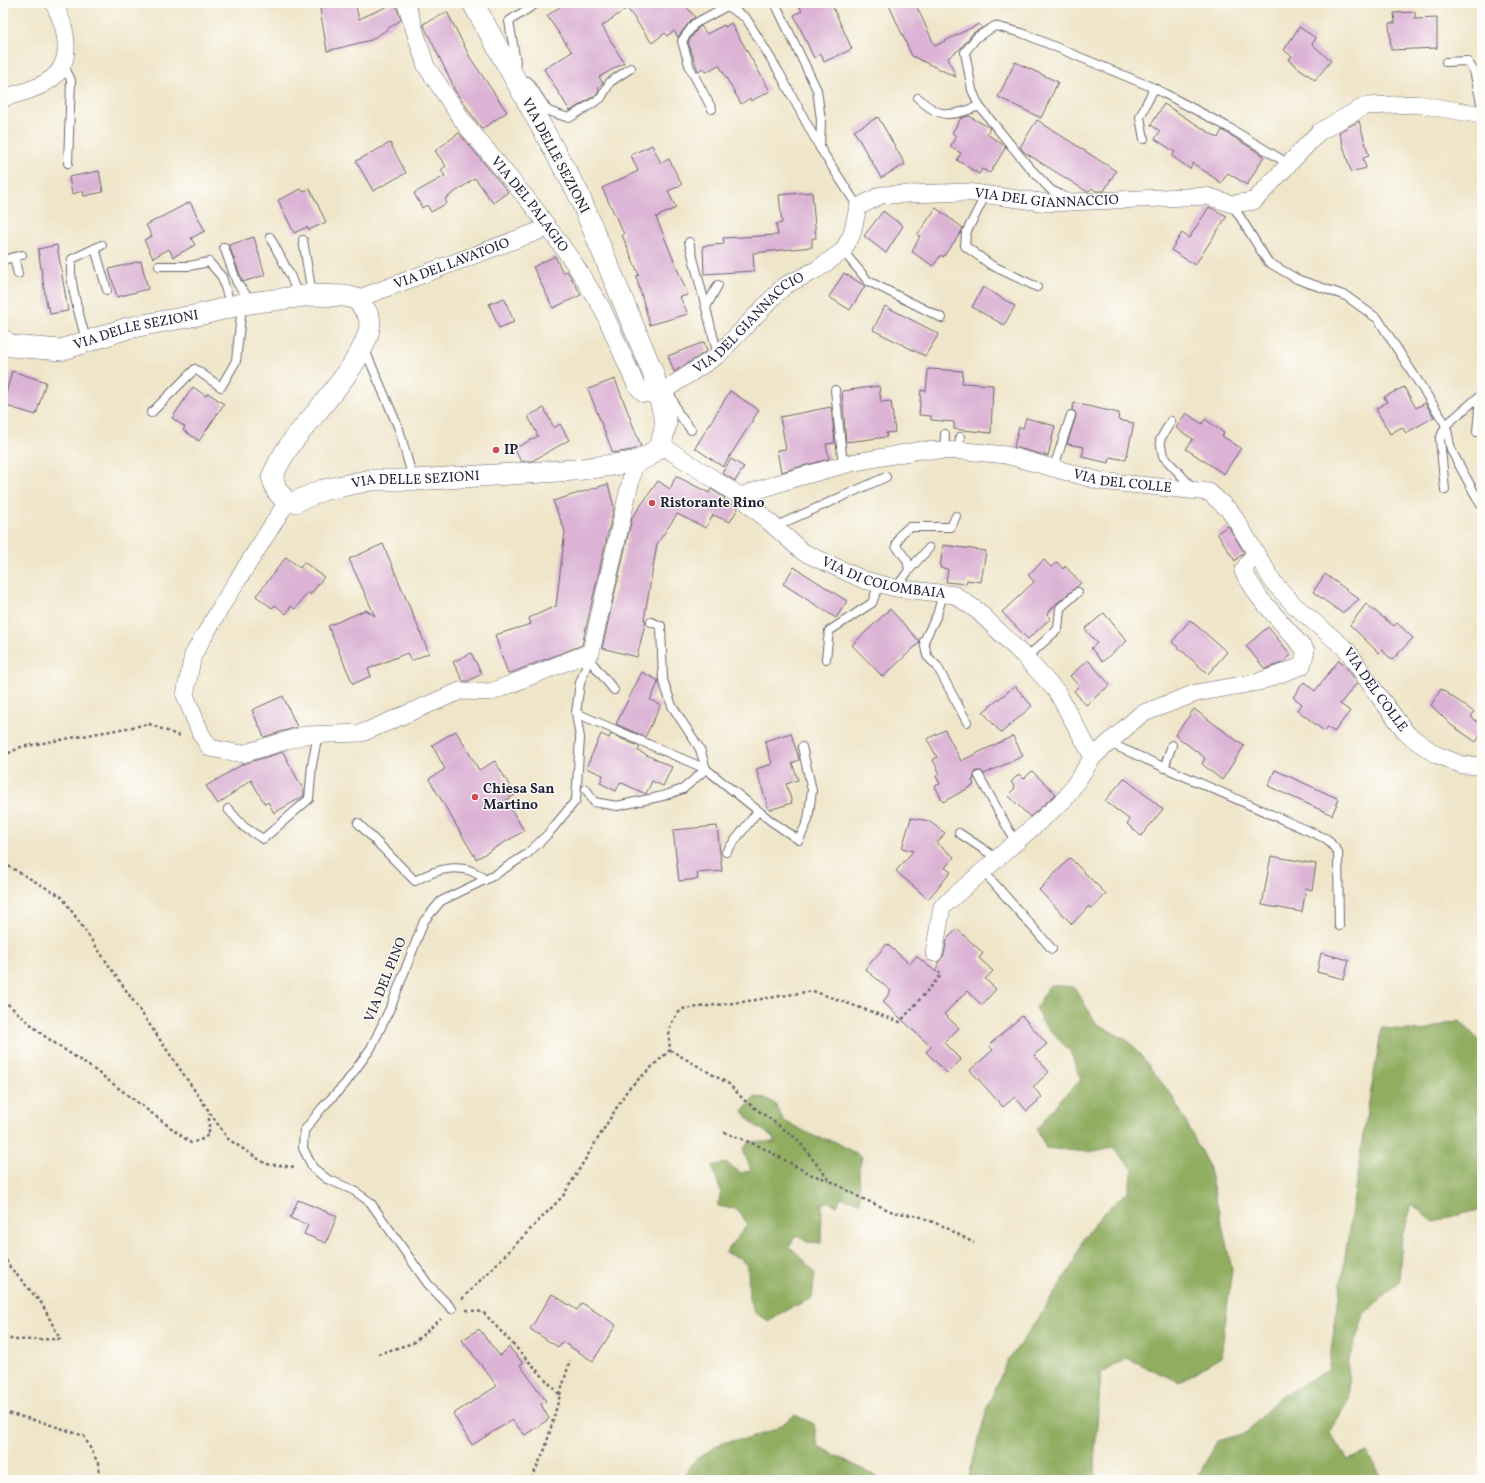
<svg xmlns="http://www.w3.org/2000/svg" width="1485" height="1483" viewBox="0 0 1485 1483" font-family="Vollkorn,serif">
<rect width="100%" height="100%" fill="#fdfcf7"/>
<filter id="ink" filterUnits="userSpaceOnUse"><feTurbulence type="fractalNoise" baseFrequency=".025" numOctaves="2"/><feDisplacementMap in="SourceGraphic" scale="8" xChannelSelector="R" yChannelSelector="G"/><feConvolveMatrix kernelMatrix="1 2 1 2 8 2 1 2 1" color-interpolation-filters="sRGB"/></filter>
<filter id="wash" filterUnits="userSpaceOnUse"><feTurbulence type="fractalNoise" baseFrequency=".012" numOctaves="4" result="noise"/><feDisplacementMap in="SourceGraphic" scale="16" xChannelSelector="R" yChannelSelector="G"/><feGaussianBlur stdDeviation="0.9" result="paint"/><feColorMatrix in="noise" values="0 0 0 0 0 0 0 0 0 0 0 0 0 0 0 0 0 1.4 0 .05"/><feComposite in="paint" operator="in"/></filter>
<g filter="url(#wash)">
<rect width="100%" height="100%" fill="#efe5c9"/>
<!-- forest -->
<g fill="#90ad60" stroke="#59684e">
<polygon points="1050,985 1074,987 1097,1024 1130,1042 1173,1097 1208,1165 1232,1269 1221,1357 1179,1382 1127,1358 1101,1374 1094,1462 1097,1480 968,1480 988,1405 1007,1362 1038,1319 1075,1261 1083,1238 1102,1215 1128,1191 1133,1169 1112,1147 1089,1152 1046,1148 1037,1129 1059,1101 1081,1080 1070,1051 1041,1021 1036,1007"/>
<polygon points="1459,1020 1482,1043 1482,1209 1434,1221 1412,1204 1402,1236 1399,1282 1364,1315 1349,1359 1348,1400 1330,1433 1347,1460 1368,1452 1382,1480 1200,1480 1199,1474 1217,1441 1248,1432 1278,1398 1328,1371 1363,1136 1382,1028 1421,1031"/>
<polygon points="755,1097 765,1098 775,1104 784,1121 816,1137 834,1141 862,1157 859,1168 860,1202 841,1197 837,1206 828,1201 822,1204 821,1243 807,1242 796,1234 790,1247 803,1259 815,1274 812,1298 782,1312 769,1321 755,1313 749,1299 748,1267 740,1258 725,1253 748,1224 736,1209 718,1206 721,1191 712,1166 726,1163 741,1173 751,1170 743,1150 749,1142 775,1142 772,1136 753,1124 743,1111"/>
<polygon points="795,1415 814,1424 818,1446 883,1480 683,1480 684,1475 695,1460 723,1442 747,1439 776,1429"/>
</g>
<g id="blocks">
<!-- building -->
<g fill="#dcb3d5">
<polygon points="319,3 355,3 359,19 395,3 401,20 371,40 327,51"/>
<polygon points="565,3 684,3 695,17 690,21 678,37 674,31 667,36 665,33 652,43 627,8 602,26 624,63 599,77 603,83 598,87 600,89 597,94 570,111 544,69 572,52 547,16"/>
<polygon points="798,3 831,3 852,49 824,62 821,54 814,58 794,15 802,11"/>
<polygon points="888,3 915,3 935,46 979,24 982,28 973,33 961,48 948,58 956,77 912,56"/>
<polygon points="447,12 471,59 507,112 482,129 453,88 454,87 423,24"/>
<polygon points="1415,12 1415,19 1437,18 1437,48 1391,50 1389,23 1395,23 1394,13"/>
<polygon points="731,23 770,91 751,101 750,98 741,104 719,65 706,72 704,68 698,71 688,42 698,28 701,26 707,34 724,25 725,27"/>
<polygon points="1299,27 1316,38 1312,44 1331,61 1315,80 1288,60 1292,56 1284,50"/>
<polygon points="1015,62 1058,82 1041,118 998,97"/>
<polygon points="1164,104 1218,138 1222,130 1264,156 1247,185 1228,173 1221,183 1193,163 1190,169 1172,156 1175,152 1155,139 1160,131 1151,125"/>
<polygon points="969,116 990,128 987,134 1006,147 990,173 982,169 979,174 957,160 961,153 950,147 956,136 952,133 961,118"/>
<polygon points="878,117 905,164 881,178 854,131"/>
<polygon points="1037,120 1116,171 1104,191 1096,191 1092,188 1089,191 1086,191 1024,152 1020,147"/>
<polygon points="1359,121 1369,156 1363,158 1366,168 1351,172 1339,132"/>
<polygon points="459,133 508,192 493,203 475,178 445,199 447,203 431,212 427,205 422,208 414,193 445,176 441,170 446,166 435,151"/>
<polygon points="390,143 406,173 373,191 356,161"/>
<polygon points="652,145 661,163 669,159 682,185 668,191 676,208 656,217 688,295 680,297 688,314 650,325 636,276 639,275 622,235 624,234 602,188 638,171 631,155"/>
<polygon points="99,171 103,192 84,196 83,191 72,194 69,177"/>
<polygon points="301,189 303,192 310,189 326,222 309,230 307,227 294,233 278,200"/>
<polygon points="812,192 816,238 812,238 812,247 753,253 754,271 704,274 703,246 724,244 723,238 778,235 776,224 782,223 779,195"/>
<polygon points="190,202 205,231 191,238 195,245 173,257 169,249 153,258 144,240 152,236 146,225"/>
<polygon points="1209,207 1227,216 1195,265 1171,250 1182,233 1189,238"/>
<polygon points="936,208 963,228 960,234 943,257 941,255 933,266 912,252 920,236 917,235"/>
<polygon points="883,211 903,226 886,253 864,236"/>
<polygon points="254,237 265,275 243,282 229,245"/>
<polygon points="57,245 68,311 50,314 49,307 47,307 38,249"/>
<polygon points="555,256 563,273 567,271 581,295 553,308 533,267"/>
<polygon points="141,261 148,289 117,297 109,269"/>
<polygon points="844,273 865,286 850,310 829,297"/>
<polygon points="983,287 1015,306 1004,325 972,307"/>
<polygon points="504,298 514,322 499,328 489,304"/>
<polygon points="885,306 939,334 925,356 873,330"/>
<polygon points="704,342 707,351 674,372 668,356"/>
<polygon points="928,369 963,371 962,383 993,385 991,433 954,429 954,422 931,420 931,416 919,415 921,390 926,391"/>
<polygon points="12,371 46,382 36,415 3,405"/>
<polygon points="615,379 641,446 632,450 613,453 588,389"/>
<polygon points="879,386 881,402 891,401 895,432 886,433 887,437 846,442 842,391"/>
<polygon points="193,387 206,396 208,393 224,404 199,441 183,430 185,427 172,418"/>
<polygon points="1404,387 1416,408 1425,403 1434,417 1406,433 1402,427 1390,434 1376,409 1387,402 1384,397"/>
<polygon points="730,391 759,410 723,467 695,448"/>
<polygon points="1074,403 1119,413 1118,420 1134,423 1126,460 1110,457 1109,463 1082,457 1084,447 1067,444 1076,416 1075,412 1072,410"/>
<polygon points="831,407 835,443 826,444 829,459 781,472 777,450 786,449 780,417"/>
<polygon points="544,408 554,428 560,424 569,440 532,461 521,461 514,449 538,436 528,416"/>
<polygon points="1186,413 1202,424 1205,419 1224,433 1222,436 1241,448 1224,474 1186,449 1193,439 1176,428"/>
<polygon points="1026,418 1055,426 1048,456 1014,447 1019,427 1023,428"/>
<polygon points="731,459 744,467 735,481 722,473"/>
<polygon points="676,476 709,493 711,489 725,498 724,500 738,508 730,522 713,515 706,528 677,514 657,544 644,620 646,620 637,657 602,648 632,518 658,481 670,489"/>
<polygon points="608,484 614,507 582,645 508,674 495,635 531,624 529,618 556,606 565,531 553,501"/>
<polygon points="1228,526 1244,552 1235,561 1217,533"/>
<polygon points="383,544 429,653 411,661 407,653 368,669 371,676 353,684 328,626 366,610 375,616 349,559"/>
<polygon points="943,545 986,551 981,582 967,580 966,584 946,582 948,569 940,568"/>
<polygon points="286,557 300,568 304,562 324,577 310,595 308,592 295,609 291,606 286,614 275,605 272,608 256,596"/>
<polygon points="1044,560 1051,567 1057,562 1063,569 1065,566 1081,583 1056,604 1047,614 1051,618 1028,639 1002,612 1034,582 1028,575"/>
<polygon points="794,567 847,601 836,618 783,584"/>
<polygon points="1325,574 1359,599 1342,613 1313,592"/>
<polygon points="1366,604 1394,626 1397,623 1413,638 1392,660 1382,650 1379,653 1350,625"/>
<polygon points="890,609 919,641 919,643 883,677 852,645"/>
<polygon points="1104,613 1127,641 1102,662 1091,648 1097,643 1085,629"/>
<polygon points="1190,620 1227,652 1208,674 1172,642"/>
<polygon points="1268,627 1291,655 1282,663 1265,669 1246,646"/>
<polygon points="471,653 482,674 468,681 463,681 453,662"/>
<polygon points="1088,660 1110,685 1086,705 1074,691 1079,686 1070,676"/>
<polygon points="1339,660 1345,665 1357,683 1340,704 1350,711 1334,732 1328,727 1324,731 1297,710 1302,704 1293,697 1304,682 1315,691"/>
<polygon points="642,672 657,680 658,683 650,700 661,705 645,737 616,724"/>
<polygon points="1015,686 1032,706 1001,733 983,712"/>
<polygon points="1441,689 1474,712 1471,717 1482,725 1482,733 1476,742 1451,725 1431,705"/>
<polygon points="283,696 297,727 264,737 252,710"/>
<polygon points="1194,709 1244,746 1222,780 1202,764 1205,758 1175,735"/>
<polygon points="945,730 961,761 1013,736 1023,756 984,774 981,771 976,771 974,776 974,779 972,780 974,785 943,802 935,786 940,784 936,776 940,774 933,760 937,757 927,739"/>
<polygon points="456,731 479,770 495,761 515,795 506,800 524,831 476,859 429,779 445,769 432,745"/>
<polygon points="791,733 799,760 792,763 798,780 786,784 792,803 769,810 756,769 772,764 765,741"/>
<polygon points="601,734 609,738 611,734 640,747 638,751 672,767 663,786 652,781 646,794 620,782 616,791 600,783 603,775 586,768"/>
<polygon points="283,752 304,791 304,796 274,813 268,802 265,804 251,780 218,804 206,786 243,764"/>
<polygon points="1275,770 1339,799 1332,815 1268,786"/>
<polygon points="1032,771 1056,794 1030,817 1008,795 1015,788 1011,782 1019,774 1024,779"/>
<polygon points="1124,778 1163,809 1141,836 1127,824 1130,820 1105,801"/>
<polygon points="911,818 929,821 945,833 937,843 954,857 945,868 951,872 928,899 896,871 913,851 902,848"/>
<polygon points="717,826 722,871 697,873 698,879 679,881 673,830"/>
<polygon points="1271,856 1316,864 1312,890 1306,888 1302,912 1262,905"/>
<polygon points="1070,858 1106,894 1092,909 1089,906 1072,924 1039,890"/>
<polygon points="957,929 983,953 979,958 993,971 985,979 996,989 982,1005 967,991 944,1014 959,1028 944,1043 961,1060 947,1073 926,1052 931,1047 883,1002 891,991 865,969 887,944 910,964 916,956 936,972 938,962 944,955 947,939"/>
<polygon points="1321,953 1349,960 1344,979 1317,972"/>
<polygon points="1022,1016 1047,1044 1034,1055 1049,1072 1033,1087 1042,1097 1027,1111 1015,1097 1003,1107 970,1070 993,1050 989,1045"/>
<polygon points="298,1200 337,1216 326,1243 304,1234 308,1225 290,1218"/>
<polygon points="552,1294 577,1310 582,1303 616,1325 593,1361 562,1342 558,1347 530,1329"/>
<polygon points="479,1329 500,1356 509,1347 523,1363 520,1365 546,1401 541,1404 549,1419 525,1435 512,1420 472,1445 453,1414 497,1386 462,1340"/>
</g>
</g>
</g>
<g filter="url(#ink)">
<use href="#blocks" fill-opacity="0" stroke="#6a666d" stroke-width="1"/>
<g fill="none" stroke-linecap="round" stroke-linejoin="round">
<!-- service casing -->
<g stroke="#6a666d" stroke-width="10">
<g id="service">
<polyline points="775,3 817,90 821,120 820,148"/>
<polyline points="1446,62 1467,61 1474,71 1482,107"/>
<polyline points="63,64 71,80 68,163"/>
<polyline points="513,65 516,62 509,21 537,3"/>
<polyline points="519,80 528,81 548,111 569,118 601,98 610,82 631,68"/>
<path d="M918,98C940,119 952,117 979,106"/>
<polyline points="712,109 690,68 682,41 694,24 727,6 746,18 779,72 820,148 858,207"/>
<polyline points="1144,139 1140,117 1154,88"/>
<polyline points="986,194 966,233 965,246 991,265 1037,287"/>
<polyline points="1069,199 1051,190 1028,166 979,106 972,90 965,52 977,37 995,26 1022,33 1154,88 1226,126 1289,164"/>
<polyline points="1232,204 1268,262 1297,279 1346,296 1378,319 1446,425 1451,450 1481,505"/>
<polyline points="270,237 290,275 298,295"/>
<polyline points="303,240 312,294"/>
<polyline points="689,242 718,355"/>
<polyline points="224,247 237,283 248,297 249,302"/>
<polyline points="95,248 107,290"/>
<polyline points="843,251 868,281 942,318"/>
<polyline points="14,257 18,274"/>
<polyline points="3,260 22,255"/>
<polyline points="159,266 189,266 209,262 222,277 231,307"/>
<polyline points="706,307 718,285"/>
<path d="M86,340C81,320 67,278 72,259L102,245"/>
<polyline points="365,350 399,429 413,479"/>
<polyline points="668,388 678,413 691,430"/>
<polyline points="835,390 843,465"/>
<polyline points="151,413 195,369 221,387 236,361 242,306"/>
<polyline points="1171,421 1160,440 1163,456 1193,488"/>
<polyline points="1477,432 1480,396"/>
<polyline points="944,450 945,434"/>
<polyline points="959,451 960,437"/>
<polyline points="1054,467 1071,415"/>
<polyline points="1445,490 1440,439 1446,425 1482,394"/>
<polyline points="774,527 886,477"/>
<polyline points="909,570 929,548"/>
<polyline points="896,588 909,570 907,560 896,546 900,535 909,527 951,527 956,516"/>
<polyline points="943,594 937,615 924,641 927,656 937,666 967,722"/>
<polyline points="1026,658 1058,629 1060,608 1078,592"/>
<polyline points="589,659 614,690"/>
<polyline points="826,659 829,631 872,603 879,584"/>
<polyline points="576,713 706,769 771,821 799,840 808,820 812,790 802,747"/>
<polyline points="1109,743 1327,839 1338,852 1339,926"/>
<polyline points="1164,768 1172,745"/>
<polyline points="979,776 1016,843"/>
<polyline points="586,789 594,802 617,806 663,796 683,789 706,769 700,749 672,706 663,680 661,626 651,622"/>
<polyline points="228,809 244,827 263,839 309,799 312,765 318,734"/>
<path d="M358,823L415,881C436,869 465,860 485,880"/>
<polyline points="959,833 998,859"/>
<polyline points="726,852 758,811"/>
<polyline points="984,872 1052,949"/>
<polyline points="452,1309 428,1284 370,1202 353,1190 327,1179 313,1168 303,1148 304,1131 322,1108 345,1084 371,1048 392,1004 424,921 441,901 493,876 527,854 548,834 576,800 580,738 576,713 580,683 591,653"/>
</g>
</g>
<!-- minor casing -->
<g stroke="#6a666d" stroke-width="18">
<g id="minor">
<path id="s1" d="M406,3L426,66L465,124L532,205L574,263L602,308L636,385L644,394H659L718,355L784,286L816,270L843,251L852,234L858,207L881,195L967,192L1048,203L1207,196L1232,204L1254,201L1319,132L1365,106L1417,104L1482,115"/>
<path d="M3,98C43,87 75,78 64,29C62,20 57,11 54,3"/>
<path id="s2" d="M357,299L547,228"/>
<path id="s3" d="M661,445L740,496L795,478L851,463L921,450L965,451L1006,455L1100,481L1209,492L1231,512L1274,583L1294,605L1347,650L1375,691L1408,735L1435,754L1462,765L1482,766"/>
<path id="s4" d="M740,496L803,552L864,580L896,588L955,595L978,611L1023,655L1057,692L1093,757"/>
<polyline points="287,502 225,600 193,655 185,695 201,734 210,748 242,754 305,735 362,733 460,691 491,692 591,652 635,462"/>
<polyline points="934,953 942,907 1065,799 1093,757 1141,714 1196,693 1258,682 1302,666 1306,651 1259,597 1243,571 1255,553"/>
</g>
</g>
<!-- tertiary casing -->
<g stroke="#6a666d" stroke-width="22">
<g id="tertiary">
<path id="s5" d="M3,340L11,346L61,350L128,328L203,314L242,304L312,295L345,296L357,299C360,304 367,311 369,317C378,349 308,419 290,445C282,456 277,466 272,477L277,491L287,502H295L323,490L371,480H414L575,470L635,462L649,456L661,445L666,423L653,373L578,193L473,3"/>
</g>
</g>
<!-- path -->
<g stroke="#6a666d" stroke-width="2.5" stroke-dasharray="3 3" stroke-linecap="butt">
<polyline points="3,756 21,747 149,724 182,737"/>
<polyline points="3,863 62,897 228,1139 266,1164 296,1167"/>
<polyline points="3,1000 43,1035 96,1071 191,1143 203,1139 209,1134 209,1114"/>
<polyline points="670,1050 729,1084 744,1100 797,1139 829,1180 859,1197 893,1212 921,1217 945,1227 974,1243"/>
<polyline points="724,1132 759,1146 812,1175 829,1180"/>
<polyline points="3,1255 10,1267 42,1304 60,1339 13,1340 3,1335"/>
<path d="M462,1299L563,1196L628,1089L670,1050C668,1030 668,1024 682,1009L742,1002L813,991L900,1022L941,975L938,970"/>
<polyline points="466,1310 483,1312 560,1395 545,1449 531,1480"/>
<polyline points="378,1354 413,1343 441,1319"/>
<polyline points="560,1395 570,1360"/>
<polyline points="3,1412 42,1422 84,1436 98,1463 100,1480"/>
</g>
<!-- service -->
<use href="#service" stroke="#fff" stroke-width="8"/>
<!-- minor -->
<use href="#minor" stroke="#fff" stroke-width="17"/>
<!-- tertiary -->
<use href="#tertiary" stroke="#fff" stroke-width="21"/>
</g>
</g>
<!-- markers -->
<g fill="#d1495b" stroke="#fdfcf7" stroke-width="1.5">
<circle cx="496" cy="450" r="4"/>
<circle cx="652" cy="503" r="4"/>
<circle cx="475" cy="797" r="4"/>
</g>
<g text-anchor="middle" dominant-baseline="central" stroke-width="3" stroke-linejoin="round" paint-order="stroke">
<!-- street labels -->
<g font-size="14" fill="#22223b" stroke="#fdfcf7">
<text transform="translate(555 156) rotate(62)">VIA DELLE SEZIONI</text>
<text stroke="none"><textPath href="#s1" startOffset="951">VIA DEL GIANNACCIO</textPath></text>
<text stroke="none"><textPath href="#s1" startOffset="239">VIA DEL PALAGIO</textPath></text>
<text stroke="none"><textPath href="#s2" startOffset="101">VIA DEL LAVATOIO</textPath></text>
<text stroke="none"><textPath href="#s1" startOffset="592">VIA DEL GIANNACCIO</textPath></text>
<text stroke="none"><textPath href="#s5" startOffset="138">VIA DELLE SEZIONI</textPath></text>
<text stroke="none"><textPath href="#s5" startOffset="737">VIA DELLE SEZIONI</textPath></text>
<text stroke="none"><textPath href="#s3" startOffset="486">VIA DEL COLLE</textPath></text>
<text stroke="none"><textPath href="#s4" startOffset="170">VIA DI COLOMBAIA</textPath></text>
<text stroke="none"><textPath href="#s3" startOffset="834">VIA DEL COLLE</textPath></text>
<text transform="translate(386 980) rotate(-68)">VIA DEL PINO</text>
</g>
<!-- poi labels -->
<g font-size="14" font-weight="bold" fill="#22223b" stroke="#fdfcf7" text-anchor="start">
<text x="504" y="450">IP</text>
<text x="660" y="503">Ristorante Rino</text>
<text x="483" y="789">Chiesa San<tspan x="483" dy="16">Martino</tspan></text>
</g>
</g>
<!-- margin -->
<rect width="1485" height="1483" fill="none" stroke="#fdfcf7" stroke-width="16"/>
</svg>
